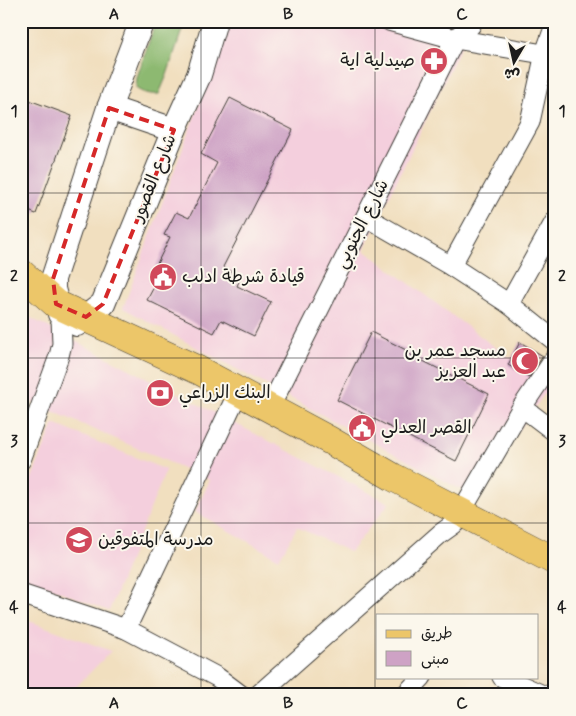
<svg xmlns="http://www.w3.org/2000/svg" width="576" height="716" viewBox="0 0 576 716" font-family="Mynerve,'Playpen Sans Arabic',sans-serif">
<rect width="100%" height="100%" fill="#fbf7ec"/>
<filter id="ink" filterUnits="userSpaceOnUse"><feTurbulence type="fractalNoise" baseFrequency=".02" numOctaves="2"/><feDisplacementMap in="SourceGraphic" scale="10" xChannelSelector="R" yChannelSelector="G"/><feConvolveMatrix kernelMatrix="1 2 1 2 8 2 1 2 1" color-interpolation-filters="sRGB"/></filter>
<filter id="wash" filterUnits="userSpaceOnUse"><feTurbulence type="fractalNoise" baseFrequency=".0096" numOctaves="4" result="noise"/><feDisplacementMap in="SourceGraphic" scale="20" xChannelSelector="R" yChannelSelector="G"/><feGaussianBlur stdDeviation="1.12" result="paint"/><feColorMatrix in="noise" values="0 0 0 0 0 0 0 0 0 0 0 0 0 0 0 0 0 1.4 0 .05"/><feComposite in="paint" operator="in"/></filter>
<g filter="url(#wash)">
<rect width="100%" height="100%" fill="#f1dfbf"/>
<!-- built -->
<g fill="#f4cfdd">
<polygon points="230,21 473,21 364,250 549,387 473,496 123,308"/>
<polygon points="21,313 389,503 350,552 297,527 279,559 195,512 210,480 29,401 21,420"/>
<polygon points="54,424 166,470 109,611 21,576 21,504"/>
<polygon points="21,618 111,651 68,695 21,695"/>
</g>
<!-- forest -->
<path fill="#8db971" stroke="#546a46" d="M156,21H185L167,75L159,94C152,95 141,93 136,88L137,77Z"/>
<g id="blocks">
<!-- building -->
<g fill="#cea2c5">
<polygon points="21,97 72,116 36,214 21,208 21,149 25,140 21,138"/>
<polygon points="230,98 293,130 223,267 241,277 237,286 271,302 254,336 221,320 214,333 147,300 156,283 149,280 170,237 164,235 176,212 189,218 217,163 201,154"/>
<polygon points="371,332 406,350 405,352 489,394 456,461 337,400"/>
<polygon points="520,342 543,356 529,377 508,365"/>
</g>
</g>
</g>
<g filter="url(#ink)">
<use href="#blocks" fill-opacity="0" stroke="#3c3934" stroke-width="1"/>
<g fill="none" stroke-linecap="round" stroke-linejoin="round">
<!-- minor casing -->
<g stroke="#3c3934" stroke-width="21">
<g id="minor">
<polyline points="389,21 455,39 555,56"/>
<polyline points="366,217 451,266 509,304 555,341"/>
<polyline points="451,266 530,122 545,53 555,25"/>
<polyline points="509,304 555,221"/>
<polyline points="522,407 555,432"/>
<polyline points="269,409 455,39 471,25 473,21"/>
<polyline points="21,460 59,356 62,344 61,318"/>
<polyline points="461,512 522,407 555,358"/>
<polyline points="21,594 126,629 217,677 241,695"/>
<polyline points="126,629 234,401"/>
<polyline points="502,677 543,695"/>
<polyline points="258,695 440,534 454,524"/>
<polyline points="405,695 422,677"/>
</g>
</g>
<!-- tertiary casing -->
<g stroke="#3c3934" stroke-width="26">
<g id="tertiary">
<polyline points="109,108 174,130"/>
<polyline points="60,314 53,289 53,279 109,108 142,21"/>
<polyline points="77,324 103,304 174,130 199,75 215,21"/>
</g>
</g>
<!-- primary casing -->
<g stroke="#3c3934" stroke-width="29">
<polyline id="primary" points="21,273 56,304 198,370 329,440 393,477 555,561"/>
</g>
<!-- minor -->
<use href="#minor" stroke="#fff" stroke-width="19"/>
<!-- tertiary -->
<use href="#tertiary" stroke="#fff" stroke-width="24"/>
<!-- primary -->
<use href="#primary" stroke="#ecc669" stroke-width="28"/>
</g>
</g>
<!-- marked area -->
<path fill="none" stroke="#d62828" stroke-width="4" stroke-dasharray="10 6" stroke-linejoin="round" d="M109,108L174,130L103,304L86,317L56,304L53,279Z"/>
<!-- grid -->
<path fill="none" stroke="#1c1c1c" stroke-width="1" stroke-opacity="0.55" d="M201,21V695M375,21V695M21,193H555M21,358H555M21,523H555"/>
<!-- icons -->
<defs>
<g id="pharmacy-disc" transform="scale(1.4375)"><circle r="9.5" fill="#d1495b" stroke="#fbf7ec"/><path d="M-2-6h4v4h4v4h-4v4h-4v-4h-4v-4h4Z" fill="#fff"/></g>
<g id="civic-disc" transform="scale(1.4375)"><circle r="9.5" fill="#d1495b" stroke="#fbf7ec"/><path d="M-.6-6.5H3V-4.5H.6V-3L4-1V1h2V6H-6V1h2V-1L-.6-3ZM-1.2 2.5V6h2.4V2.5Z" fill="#fff"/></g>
<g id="mosque-disc" transform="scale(1.4375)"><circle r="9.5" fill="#d1495b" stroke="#fbf7ec"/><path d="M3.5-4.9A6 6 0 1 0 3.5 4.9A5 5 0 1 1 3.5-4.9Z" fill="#fff"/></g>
<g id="bank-disc" transform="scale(1.4375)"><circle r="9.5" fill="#d1495b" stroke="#fbf7ec"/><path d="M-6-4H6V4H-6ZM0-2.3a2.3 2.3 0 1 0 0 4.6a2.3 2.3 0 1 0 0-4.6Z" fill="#fff"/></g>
<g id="school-disc" transform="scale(1.4375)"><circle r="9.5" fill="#d1495b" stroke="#fbf7ec"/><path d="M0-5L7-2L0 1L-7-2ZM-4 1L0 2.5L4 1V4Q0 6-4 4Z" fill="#fff"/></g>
</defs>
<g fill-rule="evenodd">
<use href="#pharmacy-disc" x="434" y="61"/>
<use href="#civic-disc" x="163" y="277"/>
<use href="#mosque-disc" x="525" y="361"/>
<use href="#bank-disc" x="160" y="393"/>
<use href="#civic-disc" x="362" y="428"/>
<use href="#school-disc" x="79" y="540"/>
</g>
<g text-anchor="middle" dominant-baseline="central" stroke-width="4" stroke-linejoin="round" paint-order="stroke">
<!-- poi labels -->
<g font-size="18" fill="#1c1c1c" stroke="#fbf7ec" text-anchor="start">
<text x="415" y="61" text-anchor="end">صيدلية اية</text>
<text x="182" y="277">قيادة شرطة ادلب</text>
<text x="506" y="351" text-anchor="end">مسجد عمر بن<tspan x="506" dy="21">عبد العزيز</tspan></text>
<text x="179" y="393">البنك الزراعي</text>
<text x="381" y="428">القصر العدلي</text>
<text x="98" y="540">مدرسة المتفوقين</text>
</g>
<!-- street labels -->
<g font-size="18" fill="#1c1c1c" stroke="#fbf7ec">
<text transform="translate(154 178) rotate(-68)">شارع القصور</text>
<text transform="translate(362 224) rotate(-63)">شارع الجنوبي</text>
</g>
</g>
<!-- margin -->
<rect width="576" height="716" fill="none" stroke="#fbf7ec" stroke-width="55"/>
<!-- legend -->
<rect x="376" y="614" width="162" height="65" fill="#fbf7ec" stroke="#a29f99"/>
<rect x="386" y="630" width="25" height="8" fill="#ecc669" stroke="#a29f99"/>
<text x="421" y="638" font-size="15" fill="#1c1c1c">طريق</text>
<rect x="386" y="651" width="25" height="15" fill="#cea2c5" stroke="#a29f99"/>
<text x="421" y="664" font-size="15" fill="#1c1c1c">مبنى</text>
<!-- north arrow -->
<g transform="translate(514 62) rotate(189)" stroke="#fbf7ec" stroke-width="4" paint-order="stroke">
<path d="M0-4L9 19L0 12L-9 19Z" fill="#1c1c1c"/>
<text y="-8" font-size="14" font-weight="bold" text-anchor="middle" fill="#1c1c1c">ش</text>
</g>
<rect x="28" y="28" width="520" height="660" fill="none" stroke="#1c1c1c" stroke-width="2"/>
<g font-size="16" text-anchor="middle" font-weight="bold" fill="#1c1c1c">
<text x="114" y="19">A</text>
<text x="288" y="19">B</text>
<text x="462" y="19">C</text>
<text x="14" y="116">1</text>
<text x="562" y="116">1</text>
<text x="14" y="281">2</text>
<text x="562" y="281">2</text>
<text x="14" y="446">3</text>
<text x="562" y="446">3</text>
<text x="14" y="612">4</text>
<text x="562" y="612">4</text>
<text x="114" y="708">A</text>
<text x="288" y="708">B</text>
<text x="462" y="708">C</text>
</g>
</svg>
